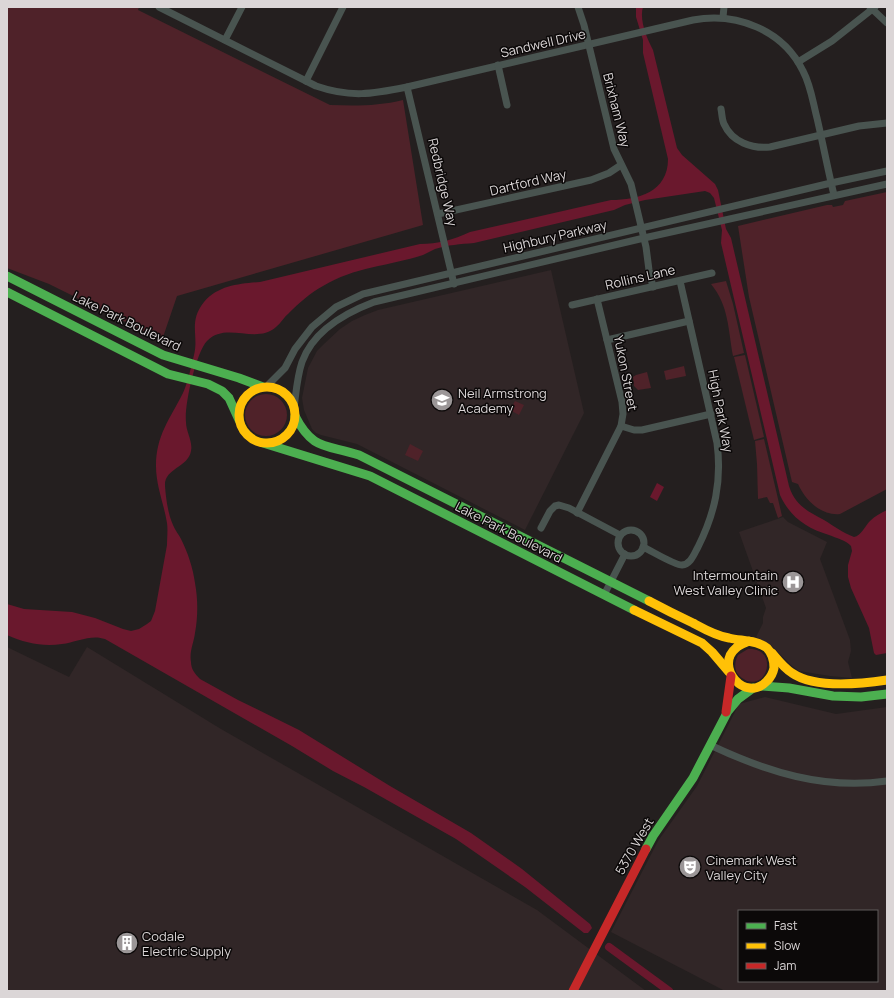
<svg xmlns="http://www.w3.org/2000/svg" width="894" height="998" viewBox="0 0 894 998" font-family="Manrope,sans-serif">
<rect width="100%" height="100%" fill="#241f1f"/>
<!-- built -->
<g fill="#312627" fill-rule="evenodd">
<polygon points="551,270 584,413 525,530 357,444 321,435 316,433 312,429 304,410 302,398 308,368 317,351 325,343 340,329 352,321 365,315 378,310"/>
<polygon points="783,517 788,522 827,542 820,559 850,640 851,651 848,662 852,678 830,676 799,671 791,665 771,645 756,637 763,623 763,617 766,608 739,532"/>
<polygon points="7,647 69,677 87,647 221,729 537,910 646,991 7,991"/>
<path d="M765,697L836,714L887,707V991H725L611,932L658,841L697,786L739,704ZM739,911H877V981H739Z"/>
</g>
<!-- green -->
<g fill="#4f2229">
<path d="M7,7H139L138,10L330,105C356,106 379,106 403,100L423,225L177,296L162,340L49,284L7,268Z"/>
<path d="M887,192V489L840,514C821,516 805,500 798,484L792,482L749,297L738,226L827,205H832L833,207L843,205L845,201Z"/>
<path d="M726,281L733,304L744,353L733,356C728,329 729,306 711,284Z"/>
<polygon points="745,355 764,437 754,440 734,357"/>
<polygon points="684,366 686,376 666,380 664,371"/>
<polygon points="647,372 651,388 638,390 634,386 633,377 636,375"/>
<circle cx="266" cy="415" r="21"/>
<polygon points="515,401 524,405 519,415 510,410"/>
<polygon points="764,439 782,516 778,518 773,503 770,503 767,497 758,499 757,464 755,441"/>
<polygon points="410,444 423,451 418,461 405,455"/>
<path d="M748,649C777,647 770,688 747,681C743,679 739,676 737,673C734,667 735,661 738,655Z"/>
</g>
<!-- water -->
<g fill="#6a182d">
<path d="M636,7H643C639,20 647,39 653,50L677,148L682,155L715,184L718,190L726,229L731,238L789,486C795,505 807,511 824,520C834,526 843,533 854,537C861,536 865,526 870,521C875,516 881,513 887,510V653L876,655L874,653L869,628L851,588L848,577V565L852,551L851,546C846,540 836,538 829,535C806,528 790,517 780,495L721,243L722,230L714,198L710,193L705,191L645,200L625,205L614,210L474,243C461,244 447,245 435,249C431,251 427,253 423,255C389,266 354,267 323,286C310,293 299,303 289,313C284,317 281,323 276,327C256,345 226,321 207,341C196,352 184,406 186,422C186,432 193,441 191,451C188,468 164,468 165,486C166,499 168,514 173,525C175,530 179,535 181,539C188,553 193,568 195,583C198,600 198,616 195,633C194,642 189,652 191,662C191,669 195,674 200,679L238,700L299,730L390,786L471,833L522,869L590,924L592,928L588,933H584L525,887L456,839L364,787L333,771L292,746L105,639C92,634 76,642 62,644C43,647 25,643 7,635V604L24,609L72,612L95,618L123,629L131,631L139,629L147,624L151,621L155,611L167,545C167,538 168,530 167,523C164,504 156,486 156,466C156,435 170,419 183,393C188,382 191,367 194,355C199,335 188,322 204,302C219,285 239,284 260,282L420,244C438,244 453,240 470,232L611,200C638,200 668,192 668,159L643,53V40L636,17Z"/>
<polygon points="657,483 664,487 657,501 650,497"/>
</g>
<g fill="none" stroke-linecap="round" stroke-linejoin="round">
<!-- canal -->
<polyline stroke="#6a182d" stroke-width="8" points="609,947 669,991"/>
<!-- street -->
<g stroke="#495450" stroke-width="7">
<path d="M159,7L316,86C351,98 372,94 407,87L693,20C737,12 783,30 803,71C811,86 813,103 817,118C823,144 828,170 834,195"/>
<polyline points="578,7 584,25 614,149 631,184 646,247 649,270 653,287"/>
<polyline points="870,7 887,23"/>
<polyline points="723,17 724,7"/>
<polyline points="225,40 242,7"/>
<polyline points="798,62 832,41 875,7"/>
<polyline points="498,65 507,105"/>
<polyline points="306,81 343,7"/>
<polyline points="407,87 454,284"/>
<path d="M721,109C722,114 722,120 724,124C732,142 752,149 770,147L859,126L887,123"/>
<polyline points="438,214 591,180 609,173 621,165"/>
<polyline points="572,305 712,273"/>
<polyline points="607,340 689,321"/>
<polyline points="266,387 285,368 295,349 312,327 336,307 363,294 831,183 887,171"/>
<path d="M294,408C296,393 297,377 302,362C313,331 345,313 374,302L644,238L887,184"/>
<polyline points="621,426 634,430 642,430 711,414"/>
<polyline points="577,513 621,426 623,414 622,402 597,299"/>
<polyline points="541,528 550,511 555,506 559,505 569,508 620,535"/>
<circle cx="631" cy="543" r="13"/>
<path d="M643,547C652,551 674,565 682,565C691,564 694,554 698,547C715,513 722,481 717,443L680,281"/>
<polyline points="604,595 625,554"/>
<path d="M710,745C767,772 824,790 887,781"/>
</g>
<!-- fast -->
<g stroke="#4caf50" stroke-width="9">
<polyline points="7,276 163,355 239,378 263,387"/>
<polyline points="7,292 168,374 208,384 222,391 229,398 239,420"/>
<path d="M295,416C313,451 326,444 359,455L649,601"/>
<polyline points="263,443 370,476 634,610"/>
<polyline points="761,686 789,688 833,696 861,697 887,694"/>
<polyline points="646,849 653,836 693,778 728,711 738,699 753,688"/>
</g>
<!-- slow -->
<g stroke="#ffc107" stroke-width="9">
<circle cx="267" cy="415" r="28"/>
<path d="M649,601C664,609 678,616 693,623C704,629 716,636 729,638C741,641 757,640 767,648C772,653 774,661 774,668C773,673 771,677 767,681C745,704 714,666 736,648C739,645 745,643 749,641"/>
<polyline points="634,610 702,643 712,652 729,672"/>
<path d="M772,653C778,660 784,668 792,673C815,689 860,684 887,680"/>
</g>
<!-- jam -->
<g stroke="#c62828" stroke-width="9">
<polyline points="726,712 731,676"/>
<polyline points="573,991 646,849"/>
</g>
</g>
<!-- icons -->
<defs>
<g id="school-disc" transform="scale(1.15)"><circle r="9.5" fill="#9b9697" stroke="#0c0909"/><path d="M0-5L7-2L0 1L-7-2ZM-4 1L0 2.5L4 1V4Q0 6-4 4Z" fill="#fff"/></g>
<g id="hospital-disc" transform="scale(1.15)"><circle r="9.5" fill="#9b9697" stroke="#0c0909"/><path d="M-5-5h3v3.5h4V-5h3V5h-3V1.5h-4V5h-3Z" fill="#fff"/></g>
<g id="theatre-disc" transform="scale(1.15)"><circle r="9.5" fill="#9b9697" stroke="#0c0909"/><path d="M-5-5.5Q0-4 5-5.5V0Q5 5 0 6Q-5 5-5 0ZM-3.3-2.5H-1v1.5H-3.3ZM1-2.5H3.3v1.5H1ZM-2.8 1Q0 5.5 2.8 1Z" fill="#fff"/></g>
<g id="building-disc" transform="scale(1.15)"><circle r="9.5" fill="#9b9697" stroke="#0c0909"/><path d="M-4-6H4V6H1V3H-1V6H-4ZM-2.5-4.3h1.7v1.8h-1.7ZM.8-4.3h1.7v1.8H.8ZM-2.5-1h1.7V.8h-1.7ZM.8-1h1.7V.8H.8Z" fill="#fff"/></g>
</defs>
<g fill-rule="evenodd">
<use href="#school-disc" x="442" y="400"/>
<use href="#hospital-disc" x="793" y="582"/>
<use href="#theatre-disc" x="690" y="867"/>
<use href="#building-disc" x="127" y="943"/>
</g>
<g text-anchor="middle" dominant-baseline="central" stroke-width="3" stroke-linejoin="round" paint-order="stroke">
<!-- street labels -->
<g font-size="13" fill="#dbd6d7" stroke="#0c0909">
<text transform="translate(543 43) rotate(-13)">Sandwell Drive</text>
<text transform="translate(617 110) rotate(76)">Brixham Way</text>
<text transform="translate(443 182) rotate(77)">Redbridge Way</text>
<text transform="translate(528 182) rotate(-13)">Dartford Way</text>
<text transform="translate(555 236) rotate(-13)">Highbury Parkway</text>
<text transform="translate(640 277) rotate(-13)">Rollins Lane</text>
<text transform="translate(127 321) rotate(26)">Lake Park Boulevard</text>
<text transform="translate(626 373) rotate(79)">Yukon Street</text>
<text transform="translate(721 411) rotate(79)">High Park Way</text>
<text transform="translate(509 532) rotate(27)">Lake Park Boulevard</text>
<text transform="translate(634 846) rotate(-60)">5370 West</text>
</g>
<!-- poi labels -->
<g font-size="13" fill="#dbd6d7" stroke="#0c0909" text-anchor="start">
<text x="458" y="393">Neil Armstrong<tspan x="458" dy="15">Academy</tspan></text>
<text x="778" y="575" text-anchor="end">Intermountain<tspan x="778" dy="15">West Valley Clinic</tspan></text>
<text x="706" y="860">Cinemark West<tspan x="706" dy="15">Valley City</tspan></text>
<text x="142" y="936">Codale<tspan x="142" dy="15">Electric Supply</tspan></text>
</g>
</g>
<!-- border -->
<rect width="894" height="998" fill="none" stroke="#dbd6d7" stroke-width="16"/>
<!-- legend -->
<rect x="738" y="910" width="140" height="72" fill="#0c0909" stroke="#5f5b5b"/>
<rect x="746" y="923" width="20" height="6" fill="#4caf50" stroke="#5f5b5b"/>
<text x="774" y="930" font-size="12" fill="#dbd6d7">Fast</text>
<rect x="746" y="943" width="20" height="6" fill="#ffc107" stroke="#5f5b5b"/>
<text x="774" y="950" font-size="12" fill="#dbd6d7">Slow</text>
<rect x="746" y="963" width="20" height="6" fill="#c62828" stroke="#5f5b5b"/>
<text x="774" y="970" font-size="12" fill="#dbd6d7">Jam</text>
</svg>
